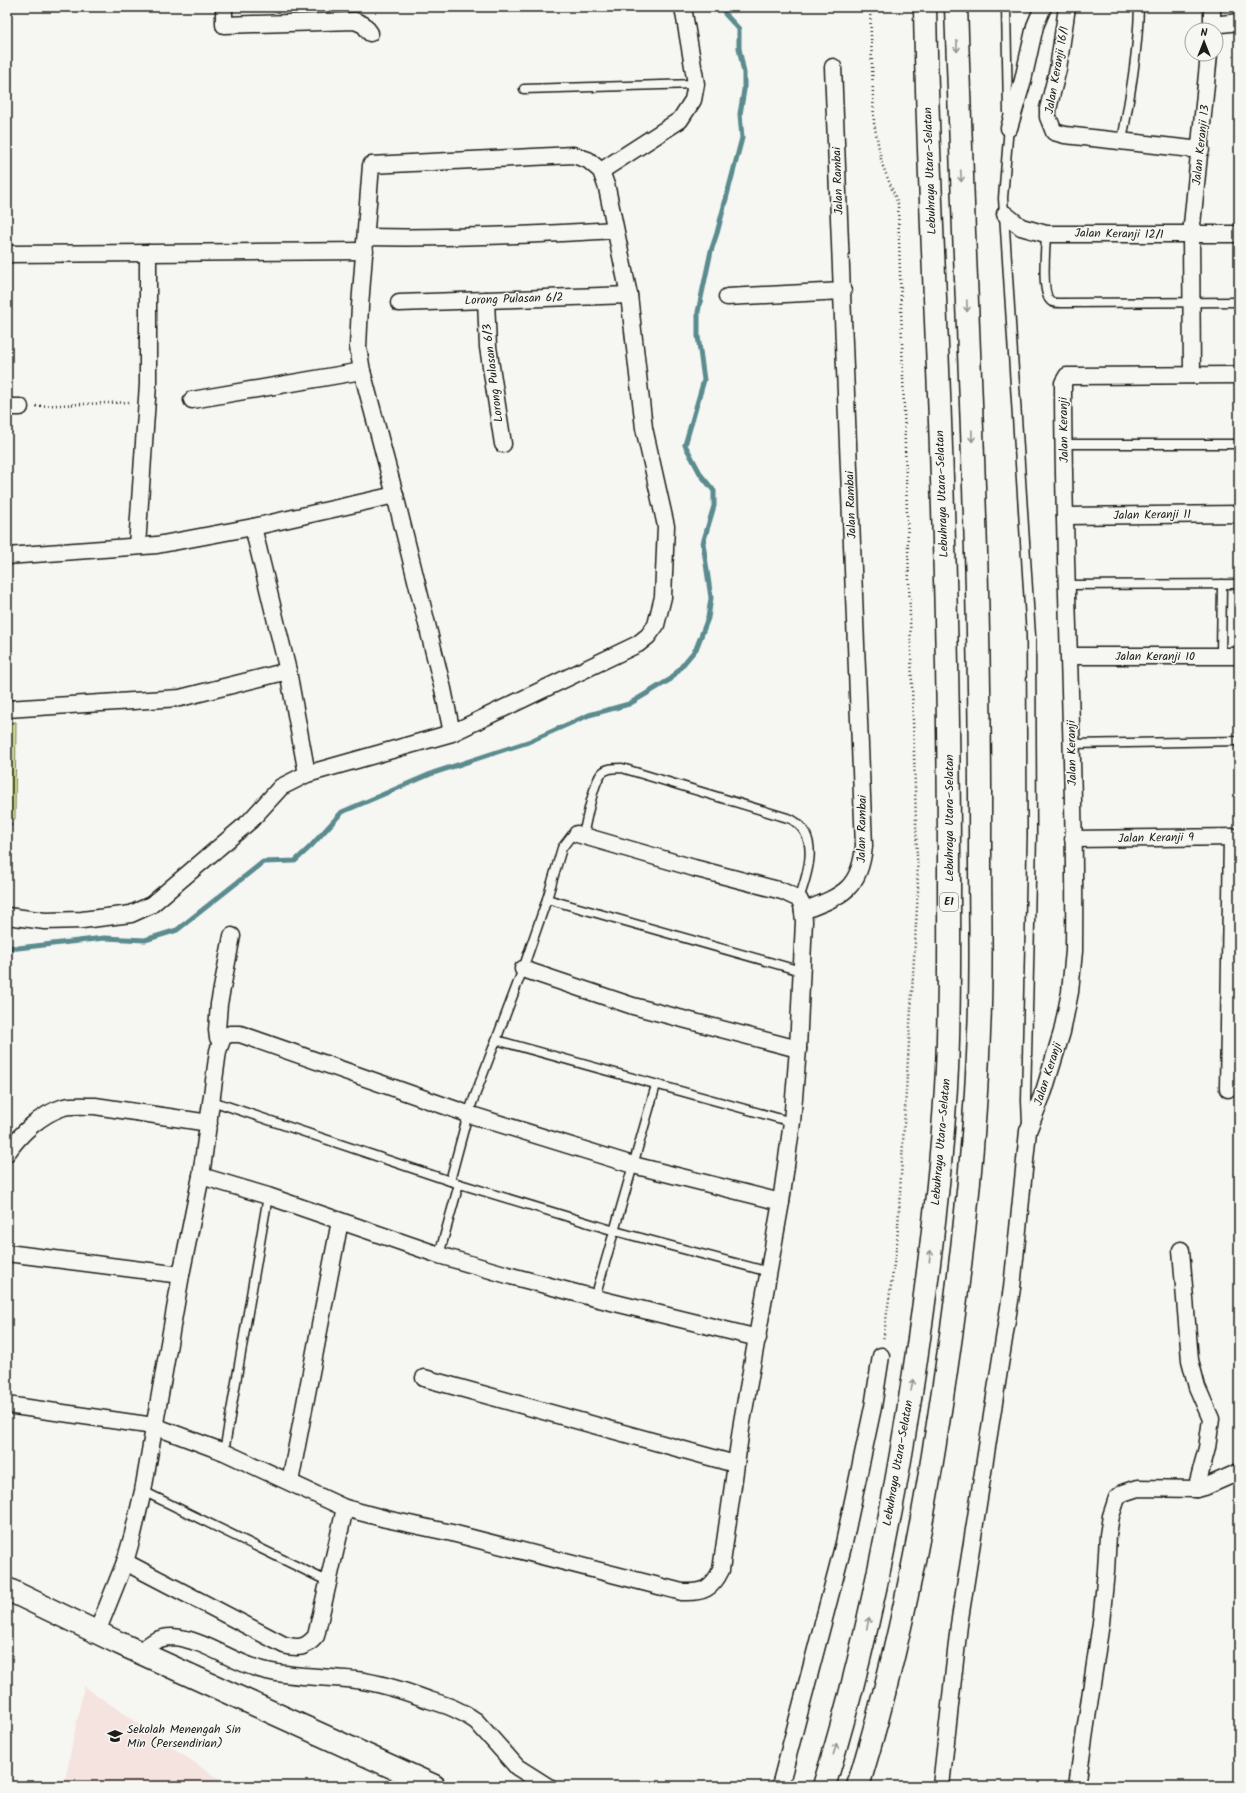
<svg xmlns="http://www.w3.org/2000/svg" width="1246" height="1793" viewBox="0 0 1246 1793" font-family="Kalam,sans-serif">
<rect width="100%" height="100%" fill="#f6f6f2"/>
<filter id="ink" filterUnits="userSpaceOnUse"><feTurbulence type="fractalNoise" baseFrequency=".025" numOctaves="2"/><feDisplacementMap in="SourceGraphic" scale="8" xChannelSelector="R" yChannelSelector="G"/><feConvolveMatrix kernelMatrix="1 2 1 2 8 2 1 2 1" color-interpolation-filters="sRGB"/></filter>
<g filter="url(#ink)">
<!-- built -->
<polygon fill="#f4e3de" points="84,1686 228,1786 64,1786"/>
<!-- green -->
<polygon fill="#cfe093" stroke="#767e58" points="7,722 16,722 15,819 7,819"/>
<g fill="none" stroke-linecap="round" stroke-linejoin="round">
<!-- stream -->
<polyline stroke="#5a8b8e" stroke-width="5" points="7,947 18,948 104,938 145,940 177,930 263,862 295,861 311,846 342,812 433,773 528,742 589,715 629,704 671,679 696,649 708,618 711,598 703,543 714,506 714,491 701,475 685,445 704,380 698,336 698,312 711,251 717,233 742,138 740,114 744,90 744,73 739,48 739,29 725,14 724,7"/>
<!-- service casing -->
<g stroke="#1c1c1c" stroke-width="11">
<g id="service">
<polyline points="1006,7 1008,112"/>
<polyline points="524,89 696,84"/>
<polyline points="1009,126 1003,198 1031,636 1032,835 1026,1101 1027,1123"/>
<path d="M1122,141C1130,96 1138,52 1139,7"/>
<path d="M1046,234C1046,246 1040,296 1052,302C1054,303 1058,303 1061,303L1239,302"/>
<polyline points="1064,444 1239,444"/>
<polyline points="1067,585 1239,584"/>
<polyline points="1221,655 1222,584"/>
<polyline points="1072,744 1239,741"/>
<path d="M583,836C586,822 593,784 601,774C606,768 614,768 622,768L791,819C821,836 808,873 799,899"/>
<polyline points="547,899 801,971"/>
<polyline points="496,1040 792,1122"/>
<polyline points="212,1101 450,1181 615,1231 769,1272"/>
<polyline points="450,1181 468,1114 523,969 547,899 562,848 572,835 577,834"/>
<polyline points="439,1255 459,1184"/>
<polyline points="595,1298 656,1085"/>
<polyline points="224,1452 268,1196"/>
<polyline points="143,1491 329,1582"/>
</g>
</g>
<!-- minor casing -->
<g stroke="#1c1c1c" stroke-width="19">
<g id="minor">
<polyline points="224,7 224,25 355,21 364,25 370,33"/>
<polyline points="1067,7 1058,69 1048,109 1048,117 1054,132 1065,135 1201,150"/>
<polyline points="1212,7 1212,30"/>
<polyline points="1212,25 1239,22"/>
<polyline points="1009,128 1023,80 1035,26 1043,7"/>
<polyline points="601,171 680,120 693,100 696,84 683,7"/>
<polyline points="1005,214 1021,227 1046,234 1239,234"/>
<path d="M366,237C449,239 532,235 615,230"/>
<polyline points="7,254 148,253"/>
<polyline points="727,297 843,291"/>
<polyline points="486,300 488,347 503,444"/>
<polyline points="399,303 629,295"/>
<polyline points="1192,375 1191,235 1209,54"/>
<polyline points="192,400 362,371"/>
<polyline points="7,407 20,407"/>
<polyline points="1065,516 1239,514"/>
<polyline points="253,527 288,671 307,774"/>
<polyline points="137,546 148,384 148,253 365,251"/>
<polyline points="7,556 157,545 253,527 395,495"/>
<polyline points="1070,656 1239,656"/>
<polyline points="7,709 180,698 288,671"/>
<polyline points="1073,839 1239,837"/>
<path d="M803,911C841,896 860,890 864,846L833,67"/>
<polyline points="7,916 45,921 82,920 131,914 151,905 250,821 281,787 307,774 452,733 638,644 648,636 656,625 663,597 666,526 644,428 629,295 607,188 601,171 588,160 573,155 371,165 360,306 358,347 362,371 395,495 443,689 452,733"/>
<polyline points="523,969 633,1006 798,1049"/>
<polyline points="223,1037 218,1038 217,1030 219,1004 232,936"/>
<polyline points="1228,1089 1232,837"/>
<path d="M7,1153C20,1134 41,1114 64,1107C74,1105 85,1106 95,1106L209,1123"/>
<polyline points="201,1176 268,1196 439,1255 511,1276 595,1298 758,1338"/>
<polyline points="1181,1250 1190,1360 1197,1387 1211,1419 1207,1448 1196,1489"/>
<polyline points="7,1253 181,1275"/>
<polyline points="424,1378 735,1464"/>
<path d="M7,1405L154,1426L224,1452L345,1508L386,1519L452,1533L682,1592C703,1593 712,1589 721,1570L742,1422L781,1202L792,1122L798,1049L804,921L802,905L799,899L782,891L694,868L577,834"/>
<polyline points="290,1482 340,1221"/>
<path d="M125,1562L284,1645C298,1649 306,1648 316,1636L345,1508"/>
<polyline points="97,1632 125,1562 133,1534 143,1491 181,1275 201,1176 218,1051 223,1037 230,1034 240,1034 468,1114 633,1165 781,1202"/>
<path d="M140,1652C151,1643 158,1637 172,1637C205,1639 232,1663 263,1670C293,1678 326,1676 356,1680C381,1683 405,1691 429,1700C446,1705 461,1710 476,1721L517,1767L547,1786"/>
<polyline points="780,1786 844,1543 873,1407 881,1356"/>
<path d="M941,1786L959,1625L1012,1288L1028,1131L1044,1091L1062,1032L1070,992L1074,951C1076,761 1063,572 1063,383L1067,376H1073L1239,375"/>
<polyline points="1077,1786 1101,1623 1106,1571 1108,1535 1111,1516 1117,1498 1123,1493 1138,1488 1196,1489 1207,1486 1239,1472"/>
</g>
</g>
<!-- secondary casing -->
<g stroke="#1c1c1c" stroke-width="25">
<polyline id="secondary" points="7,1589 119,1643 434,1786"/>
</g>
<!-- motorway casing -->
<g stroke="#1c1c1c" stroke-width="25">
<g id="motorway">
<path d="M824,1786C866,1651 893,1513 914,1373C929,1272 942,1171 947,1069C950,1000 949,931 949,862C949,706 945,550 939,394C934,265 927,136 925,7"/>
<path d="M858,1786C895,1666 920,1542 939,1417C959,1290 974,1162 979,1033C982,973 980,913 980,853C981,646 973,439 964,232C961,157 958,82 956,7"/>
</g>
</g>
<!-- path -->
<g stroke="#1c1c1c" stroke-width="2.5" stroke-dasharray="1 3" stroke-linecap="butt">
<polyline points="870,7 874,123 882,164 898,204 918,891 897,1243 883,1341"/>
<polyline points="36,406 131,402"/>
<polyline points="7,824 15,824"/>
</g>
<!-- service -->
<use href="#service" stroke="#f6f6f2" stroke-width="8"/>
<!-- minor -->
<use href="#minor" stroke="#f6f6f2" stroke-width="16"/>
<!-- secondary -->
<use href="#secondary" stroke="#f6f6f2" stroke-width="22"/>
<!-- motorway -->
<use href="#motorway" stroke="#f6f6f2" stroke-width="22"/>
</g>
<!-- one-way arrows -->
<defs><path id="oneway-shaft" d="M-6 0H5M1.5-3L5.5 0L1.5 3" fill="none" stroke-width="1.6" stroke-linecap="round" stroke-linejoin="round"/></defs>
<g stroke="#949492">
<use href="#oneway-shaft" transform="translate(957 46) rotate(89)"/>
<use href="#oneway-shaft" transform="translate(961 176) rotate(87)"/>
<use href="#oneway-shaft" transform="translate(967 306) rotate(88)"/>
<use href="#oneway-shaft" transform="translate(972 436) rotate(88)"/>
<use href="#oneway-shaft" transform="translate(930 1256) rotate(-83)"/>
<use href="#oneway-shaft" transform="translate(912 1385) rotate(-81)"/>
<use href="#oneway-shaft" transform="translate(868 1623) rotate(-77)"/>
<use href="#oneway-shaft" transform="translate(835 1749) rotate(-73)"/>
</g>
</g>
<!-- icons -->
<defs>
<g id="school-bare" transform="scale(1.2)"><path d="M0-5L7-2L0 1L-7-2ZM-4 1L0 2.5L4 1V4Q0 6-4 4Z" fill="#1c1c1c" stroke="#f6f6f2" stroke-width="2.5" paint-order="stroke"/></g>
</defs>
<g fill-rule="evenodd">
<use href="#school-bare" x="115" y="1736"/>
</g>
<g text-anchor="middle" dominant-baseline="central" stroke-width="3" stroke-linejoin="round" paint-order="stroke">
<!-- shield labels -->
<rect fill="#f6f6f2" stroke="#5d5d5c" stroke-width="1" x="940" y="893" width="18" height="18" rx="3"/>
<g font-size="11" font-weight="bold" fill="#1c1c1c">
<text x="949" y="902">E1</text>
</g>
<!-- street labels -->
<g font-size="12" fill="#1c1c1c" stroke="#f6f6f2">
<text transform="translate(1057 70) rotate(-80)">Jalan Keranji 16/1</text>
<text transform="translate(1201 145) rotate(-84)">Jalan Keranji 13</text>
<text transform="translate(930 171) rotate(-92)">Lebuhraya Utara–Selatan</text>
<text transform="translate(838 181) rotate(-92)">Jalan Rambai</text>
<text transform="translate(1119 234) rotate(1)">Jalan Keranji 12/1</text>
<text transform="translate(514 299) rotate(-2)">Lorong Pulasan 6/2</text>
<text transform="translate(493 373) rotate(-97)">Lorong Pulasan 6/3</text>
<text transform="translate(1064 430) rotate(-91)">Jalan Keranji</text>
<text transform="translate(942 494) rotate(-92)">Lebuhraya Utara–Selatan</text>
<text transform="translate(851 505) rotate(-92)">Jalan Rambai</text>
<text transform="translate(1152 515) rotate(-1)">Jalan Keranji 11</text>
<text x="1155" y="656">Jalan Keranji 10</text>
<text transform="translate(1072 753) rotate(-91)">Jalan Keranji</text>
<text transform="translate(949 818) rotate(-90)">Lebuhraya Utara–Selatan</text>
<text transform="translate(862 829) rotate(-89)">Jalan Rambai</text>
<text transform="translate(1156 838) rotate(-1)">Jalan Keranji 9</text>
<text transform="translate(1048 1074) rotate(-72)">Jalan Keranji</text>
<text transform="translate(941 1142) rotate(-85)">Lebuhraya Utara–Selatan</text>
<text transform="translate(898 1463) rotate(-80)">Lebuhraya Utara–Selatan</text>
</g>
<!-- poi labels -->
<g font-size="12" fill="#1c1c1c" stroke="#f6f6f2" text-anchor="start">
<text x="127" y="1729">Sekolah Menengah Sin<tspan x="127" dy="14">Min (Persendirian)</tspan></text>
</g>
</g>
<!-- margin -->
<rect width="1246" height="1793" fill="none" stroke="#f6f6f2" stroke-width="24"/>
<rect x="12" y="12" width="1222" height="1769" fill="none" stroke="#1c1c1c" stroke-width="1.5" filter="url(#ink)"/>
<!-- north arrow -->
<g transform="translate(1204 42)"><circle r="19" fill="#f6f6f2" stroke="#9f9f9c"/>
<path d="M0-3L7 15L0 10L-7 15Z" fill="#1c1c1c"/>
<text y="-6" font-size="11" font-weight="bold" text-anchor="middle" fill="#1c1c1c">N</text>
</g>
</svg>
